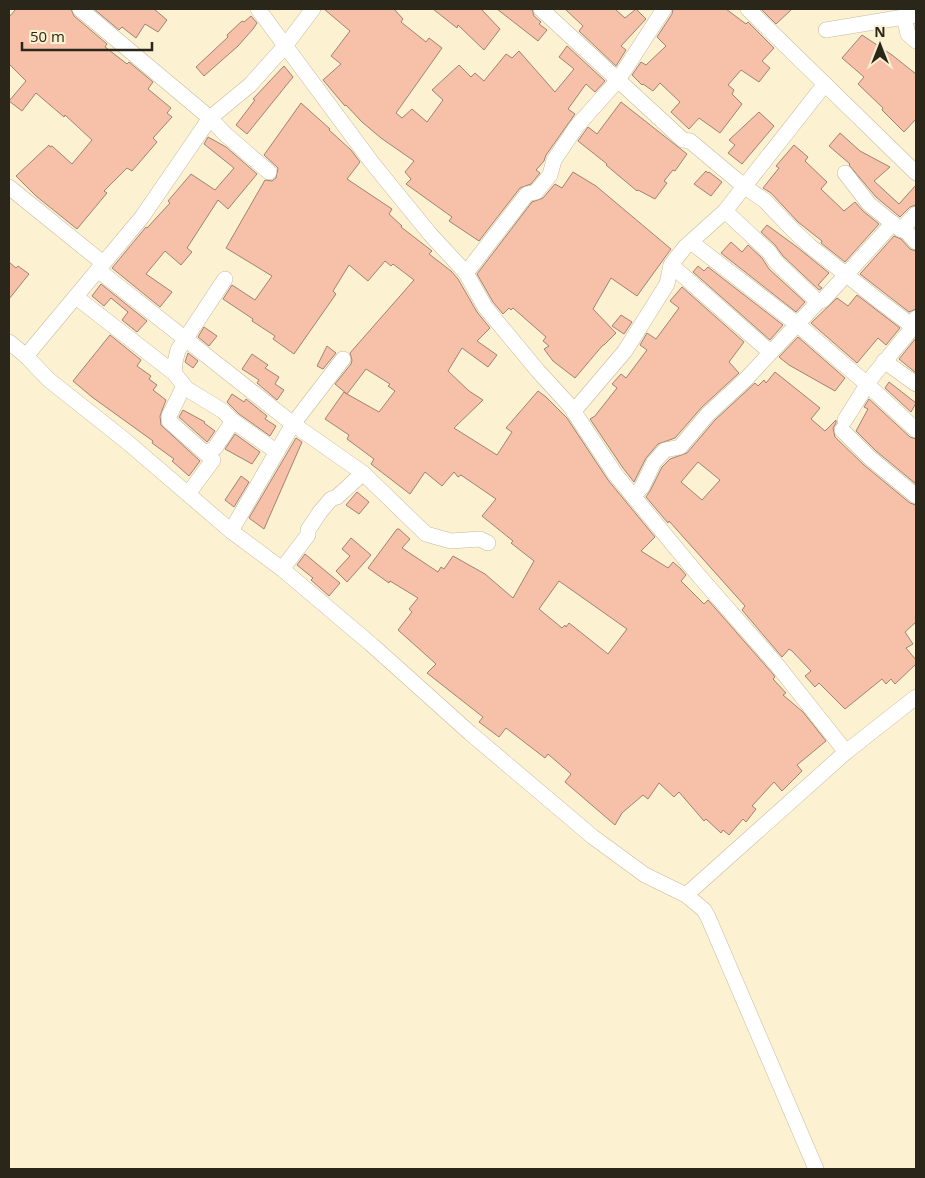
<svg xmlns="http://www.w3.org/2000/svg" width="925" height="1178" viewBox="0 0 925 1178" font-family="'Open Sans',sans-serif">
<rect width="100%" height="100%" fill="#fcf1d1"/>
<!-- building -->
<g fill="#f6c0a9" stroke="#a18274" fill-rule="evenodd">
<polygon points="16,9 71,9 74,16 107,44 105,47 127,64 129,62 153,82 148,89 171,108 167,113 172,117 153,138 157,142 132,171 127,168 104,191 107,193 77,229 36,196 16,176 49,145 50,147 52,146 72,164 92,140 65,115 64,117 36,93 22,111 9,101 26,81 9,64 9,17"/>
<polygon points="94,9 154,9 167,20 158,32 145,24 136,38 122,27 119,30"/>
<polygon points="324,9 394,9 403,19 401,22 426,42 429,38 442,48 396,113 402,118 412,109 427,122 443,100 432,90 459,65 471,77 475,73 484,81 506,54 512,58 519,51 555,92 574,69 559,57 567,46 605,81 595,92 586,84 568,109 575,114 546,155 544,161 536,170 540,173 531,184 520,188 479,241 449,221 452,217 406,184 411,179 405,172 414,161 381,138 362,122 346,105 345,106 323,80 341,64 331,56 350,31"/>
<polygon points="433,9 481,9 500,29 484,50 458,25 457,28"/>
<polygon points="497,9 532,9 534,16 541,22 539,24 547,30 538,41"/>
<polygon points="565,9 615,9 625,18 636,9 646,19 621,46 626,50 616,66 579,31 583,26"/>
<polygon points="673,9 726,9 746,24 748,22 774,48 762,61 770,68 759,82 741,70 728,85 734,90 732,94 742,104 720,133 699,118 689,129 671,112 680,102 660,83 653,91 643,84 642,85 632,75 641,62 646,65 666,46 657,37 672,14"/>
<polygon points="761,9 792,9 776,24"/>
<polygon points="251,16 257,23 253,29 238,46 204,76 196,67 228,37 227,35 242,21 244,22"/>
<polygon points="862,35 892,55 916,74 916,119 904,132 882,110 883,108 858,84 864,77 842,58"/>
<polygon points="284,66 293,77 247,134 236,125 255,100 253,99"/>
<polygon points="621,102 687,154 675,171 673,170 664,181 667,183 655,199 638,190 637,191 606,165 607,164 578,141 588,127 597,134"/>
<path d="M301,103L330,129L329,130L351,150L360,162L347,179L392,209L389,214L402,226L401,227L432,251L429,254L451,271L458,279L477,312L490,328L477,341L497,355L488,367L462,348L448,371L469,391L483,400L454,428L497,455L512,432L506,428L538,391L546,397L567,418L608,480L655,537L641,551L668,568L673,562L681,569L686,575L681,581L704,604L708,600L773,674L775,677L773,679L786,693L783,695L803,712L826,741L797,765L802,771L782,791L774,782L752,806L756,809L746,822L743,819L729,835L723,830L721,833L706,819L704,821L679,792L674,797L659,783L648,799L643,795L622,813L615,825L565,782L571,774L548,754L545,758L506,728L499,737L479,722L483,717L427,673L436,664L398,630L412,612L409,609L418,598L390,581L389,583L368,568L397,529H399L410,539L402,548L438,572L441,567L444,569L453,556L485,574L513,598L534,561L511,543L513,541L482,516L496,499L461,475L458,477L454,472L442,486L425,472L410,494L371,464L374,459L347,439L349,435L325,419L344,392L347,394L335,384L351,364L352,360L350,353L414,280L393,264L391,266L385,261L368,281L349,265L333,291L336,294L294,354L273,339L275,336L252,321L253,319L223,299L232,285L255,300L272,276L226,248L265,180L272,181L276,178L278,168L264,155ZM366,369L390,384L388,386L395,391L379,412L347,394ZM559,581L627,629L608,654L569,623L566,627L565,625L562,628L539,609Z"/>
<polygon points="759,112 774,126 742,164 728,153 735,145 729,140"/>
<polygon points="840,133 860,151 890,167 874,181 899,204 916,185 916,205 910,207 900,217 876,197 849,165 850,164 829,146"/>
<polygon points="208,137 226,147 257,174 228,209 218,200 187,248 192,252 181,265 165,251 146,274 172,292 160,307 112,268 146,227 147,228 170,203 168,201 191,174 215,190 234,168 204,144"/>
<polygon points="794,145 808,157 805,161 827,182 821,189 844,211 855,202 863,211 879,224 845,262 821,243 822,241 798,222 771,193 763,188 779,168 776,166"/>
<polygon points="706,171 708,173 709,172 722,182 711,196 694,184"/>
<polygon points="573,172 596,186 671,249 637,296 611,278 593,309 616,333 604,345 603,345 575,378 553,361 544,349 549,346 543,341 546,337 513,308 511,310 509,308 503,314 493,302 477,274 532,202 543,198 555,184 562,188"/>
<polygon points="767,225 797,247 829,273 818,285 822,288 819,290 783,256 775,245 761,232"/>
<polygon points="894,236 901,239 910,249 916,251 916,309 909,312 860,274"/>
<polygon points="731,242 742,252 748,245 762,258 769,269 805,302 796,312 721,253"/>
<polygon points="9,262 16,268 18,266 29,274 9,299"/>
<polygon points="698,266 704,271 708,267 783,325 770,340 693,272"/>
<polygon points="101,284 147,321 137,332 122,320 128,312 111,298 104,306 92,296"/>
<polygon points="682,287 744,342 729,362 739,373 702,407 675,438 658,444 646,458 634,482 623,468 590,419 595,416 617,388 612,384 621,374 626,378 647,350 640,345 647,333 656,339 679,308 670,301"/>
<polygon points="857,295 900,328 886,345 878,338 857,363 811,323 837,298 848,306"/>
<polygon points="621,315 632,322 624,334 612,326"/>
<polygon points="204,327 217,336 209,346 198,337"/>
<polygon points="110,335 141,360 137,366 151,376 149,379 157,385 153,390 166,400 160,416 161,425 200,461 189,476 172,461 174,459 152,443 153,441 92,397 73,381"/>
<polygon points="798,337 845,378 835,391 789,365 779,357"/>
<polygon points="916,338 916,373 899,359"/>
<polygon points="327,346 336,353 323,369 317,366"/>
<polygon points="188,353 198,361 193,368 185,362"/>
<polygon points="252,354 268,365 265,368 279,377 275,384 284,390 277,400 257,383 259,380 242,369"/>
<path d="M775,372L820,408L811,419L825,431L836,420V423L833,428L835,437L864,465L910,503L916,505V622L905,632L913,644L906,648L916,660V664L895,684L891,679L886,684L882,679L845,709L819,683L815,687L805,676L811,671L792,651L789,649L782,657L742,610L745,606L669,521L668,523L646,497L650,491L662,467L670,459L687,453L715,420L755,383L758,386L764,380L766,383ZM698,462L720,480L702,500L681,482Z"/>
<polygon points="889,382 916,403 911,412 885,388"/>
<polygon points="232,394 244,402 246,399 267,416 265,419 276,426 270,436 239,414 227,402"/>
<polygon points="869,399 910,437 916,439 916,484 876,451 856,431 868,409 864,407"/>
<polygon points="183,410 205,422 204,423 215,431 208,441 207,442 179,417"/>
<polygon points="235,434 260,452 252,464 225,449"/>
<polygon points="296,438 302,442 264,529 249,518"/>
<polygon points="241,476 249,482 234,507 225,500"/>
<polygon points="357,492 369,502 359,514 346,505"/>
<polygon points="351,538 371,555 347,582 336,571 350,556 342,549"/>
<polygon points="305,554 340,583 329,596 311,580 313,578 297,565"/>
</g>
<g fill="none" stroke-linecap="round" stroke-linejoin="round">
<!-- minor casing -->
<g stroke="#c4ba9b" stroke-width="16">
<g id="minor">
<polyline points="80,9 210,118 250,85 285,46 313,9"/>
<polyline points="258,9 373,164 430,234 466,273 485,307 538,371 570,406 615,474 699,576 777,665 846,752"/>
<polyline points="541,9 683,140 690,141 745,187 764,200 795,232 810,246 878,300 911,325"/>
<polyline points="748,9 916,173"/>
<polyline points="904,17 908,34 916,41"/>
<polyline points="826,30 916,15"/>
<polyline points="845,173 869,204 901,230 916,214"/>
<polyline points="9,187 103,263"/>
<polyline points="725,211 769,252 776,262 818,302"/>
<polyline points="903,228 916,242"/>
<polyline points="691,242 797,324 868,385 916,430"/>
<polyline points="671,265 770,352"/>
<polyline points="98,270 293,424 363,473 426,534 451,541 480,539 488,543"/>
<polyline points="466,273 527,194 536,192 550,175 554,160 577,126 618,80 664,9"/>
<polyline points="225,279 178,350 175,362 174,373 187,389 223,411 233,421 277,452"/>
<polyline points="76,297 174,373"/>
<polyline points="9,342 26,356 49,380 126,441 231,531 282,569 372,645 470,733 593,837 645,875 686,895 704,910 708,917 816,1169"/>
<polyline points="26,356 142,217 210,118 225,134 269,172"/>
<polyline points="884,361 916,384"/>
<polyline points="184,386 169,416 169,421 213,460 188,494"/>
<polyline points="574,411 625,351 667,284 671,265 685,247 725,211 825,84"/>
<polyline points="845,420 872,377 909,332 916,318"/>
<polyline points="842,430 870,458 916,496"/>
<polyline points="206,453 215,448 233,421"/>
<polyline points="633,496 642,487 654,462 665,450 680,447 708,414 746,379 818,302 823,300 893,223"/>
<polyline points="231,531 293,424 343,359"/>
<polyline points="282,569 308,535 308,530 320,512 331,499 337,497 363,473"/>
<polyline points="686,895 846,752 916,697"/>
</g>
</g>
<!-- minor -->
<use href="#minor" stroke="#fff" stroke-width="15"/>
</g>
<!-- border -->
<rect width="925" height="1178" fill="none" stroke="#2a261a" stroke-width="20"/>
<!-- north arrow -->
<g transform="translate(880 45)" stroke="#fcf1d1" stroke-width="4" paint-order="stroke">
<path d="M0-4L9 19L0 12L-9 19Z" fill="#2a261a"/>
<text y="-8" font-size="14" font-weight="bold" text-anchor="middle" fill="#2a261a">N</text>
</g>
<!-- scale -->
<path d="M22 42v8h130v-8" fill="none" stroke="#2a261a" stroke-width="2.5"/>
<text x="30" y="42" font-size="15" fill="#2a261a" stroke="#fcf1d1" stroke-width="4" paint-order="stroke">50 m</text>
</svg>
